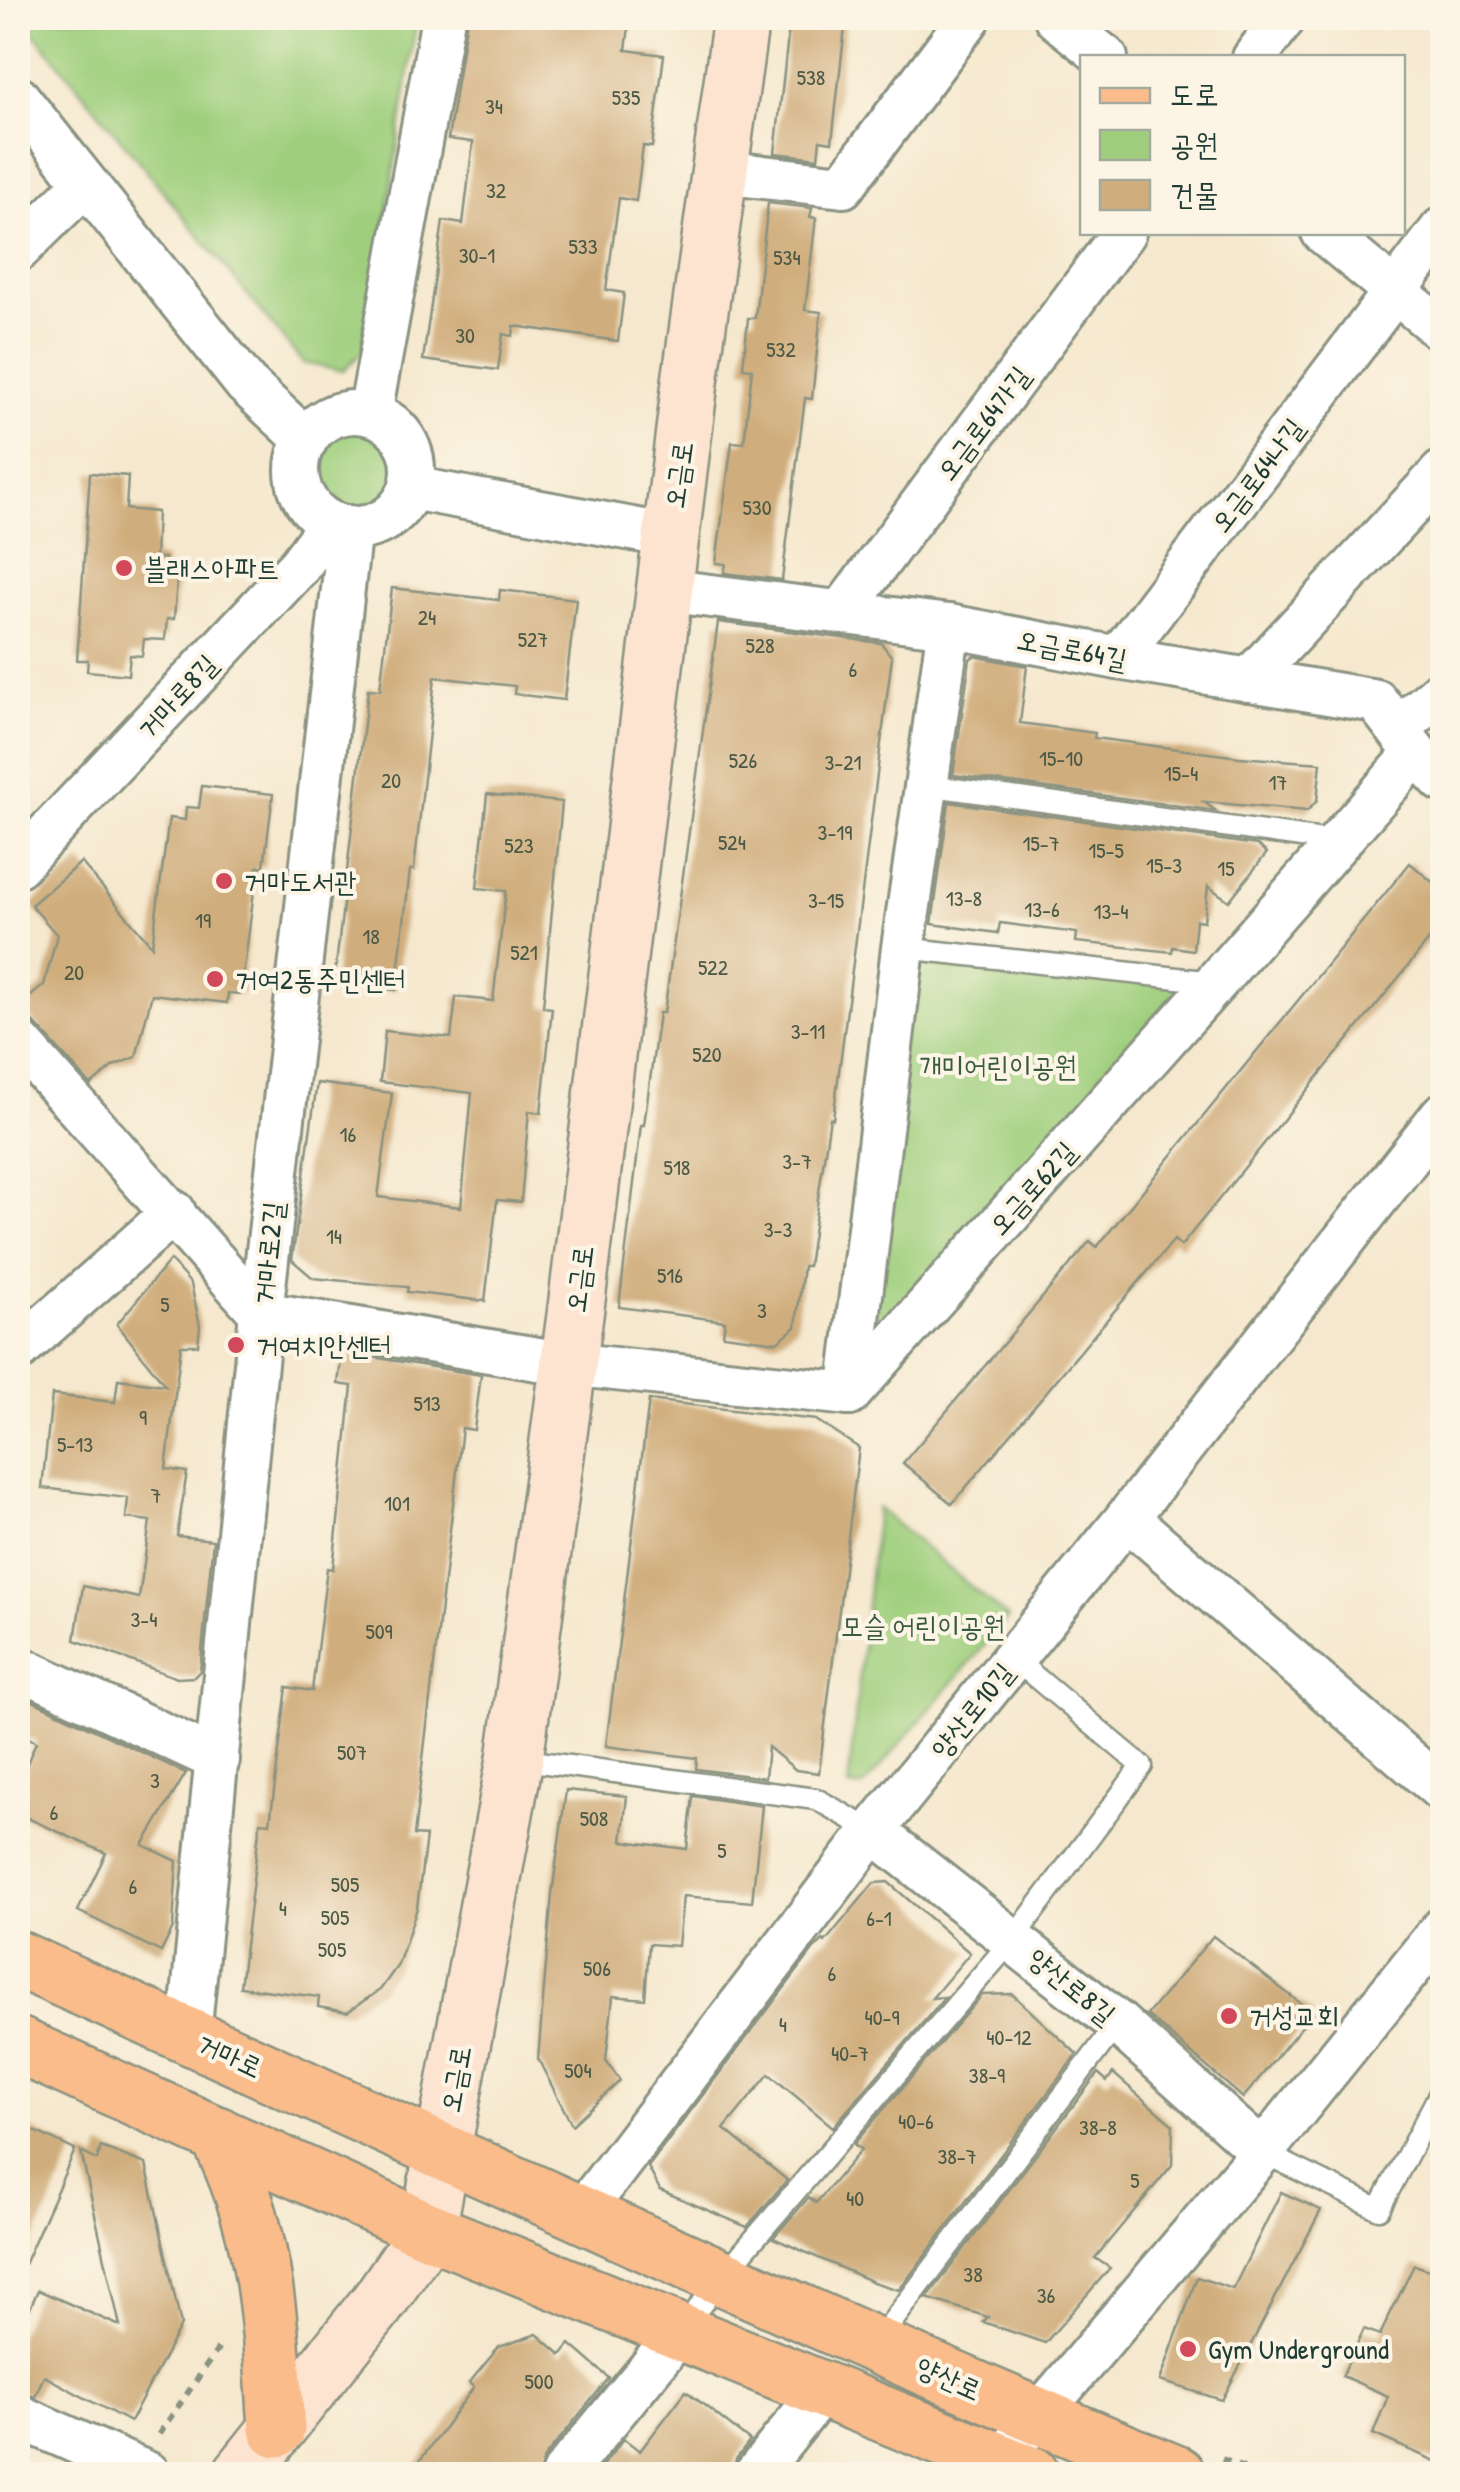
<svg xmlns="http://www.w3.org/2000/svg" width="1460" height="2492" viewBox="0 0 1460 2492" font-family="'Patrick Hand','Poor Story',sans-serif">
<rect width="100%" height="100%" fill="#fcf5e5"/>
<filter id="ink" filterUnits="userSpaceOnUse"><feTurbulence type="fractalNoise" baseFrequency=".01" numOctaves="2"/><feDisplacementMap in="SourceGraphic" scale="20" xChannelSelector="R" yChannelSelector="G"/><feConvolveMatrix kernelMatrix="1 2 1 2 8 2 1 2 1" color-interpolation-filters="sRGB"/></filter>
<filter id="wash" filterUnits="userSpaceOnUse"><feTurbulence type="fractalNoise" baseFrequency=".0048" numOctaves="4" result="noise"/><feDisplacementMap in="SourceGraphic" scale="40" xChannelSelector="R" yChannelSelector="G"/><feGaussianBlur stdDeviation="2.25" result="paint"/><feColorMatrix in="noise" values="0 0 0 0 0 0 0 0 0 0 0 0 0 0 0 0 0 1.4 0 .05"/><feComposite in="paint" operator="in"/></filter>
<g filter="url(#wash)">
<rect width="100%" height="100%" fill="#f5e8ce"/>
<!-- green -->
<g fill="#9fcf7d" stroke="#5f8658" stroke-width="2.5">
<polygon points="22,18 417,18 367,347 343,371 303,363"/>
<circle cx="356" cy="470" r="50"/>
<polygon points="903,948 1216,982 849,1394"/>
<polygon points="877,1508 1008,1618 863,1787 848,1787"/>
</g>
<g id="blocks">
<!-- building -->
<g fill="#d0ad7d">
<polygon points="467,18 630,18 626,50 664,55 652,147 643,146 636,201 619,198 606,290 624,293 618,341 514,326 513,336 503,334 498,370 423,360 443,221 463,224 473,142 448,139"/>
<polygon points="790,18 846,18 832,142 820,140 818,158 775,153"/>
<polygon points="768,203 812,208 810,217 816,218 805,310 821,312 812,399 805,398 782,580 724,573 726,564 716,563 732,442 744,443 752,369 743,368 748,318 755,318"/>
<polygon points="90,473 128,476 126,509 157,512 155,558 165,558 164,578 177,579 174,619 167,619 165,640 144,639 142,656 130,655 128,675 87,671 88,660 77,660"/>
<polygon points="392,588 499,600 500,590 576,599 564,700 514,694 515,686 435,677 414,870 410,870 396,990 334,983 368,689 380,690"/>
<polygon points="718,622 881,643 892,657 833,1119 830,1118 808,1266 803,1266 796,1327 777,1342 723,1335 725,1321 619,1307 641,1125 644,1125 659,1013 664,1013"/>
<polygon points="974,656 1027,666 1020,723 1095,733 1094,738 1239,757 1321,763 1317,801 1307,811 1204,802 1216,811 953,775 970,659"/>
<polygon points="202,786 273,794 264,866 257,867 241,994 228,993 227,1003 152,994 136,1057 113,1066 91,1085 19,1006 44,985 57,935 31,905 81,862 152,946 169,818 185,820 186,807 199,808"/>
<polygon points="487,794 562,802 543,1007 552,1008 541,1113 529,1111 521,1202 497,1200 485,1301 407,1292 408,1287 313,1278 292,1260 317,1083 392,1093 378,1197 461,1207 472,1093 380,1082 385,1031 451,1038 456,997 493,1001 506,891 477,888"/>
<polygon points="949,802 1257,845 1267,853 1229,901 1208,886 1204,921 1196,920 1193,950 1173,947 1172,952 1076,942 1077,933 1000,923 998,933 932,924"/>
<polygon points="1410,863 1442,890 1442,924 1181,1246 1174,1240 952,1504 903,1463 1090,1241 1097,1247"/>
<polygon points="170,1260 191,1284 200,1326 198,1345 181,1345 166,1469 187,1472 177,1536 213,1540 200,1671 194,1677 177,1678 75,1640 83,1586 139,1598 150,1521 126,1518 128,1498 42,1488 52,1395 115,1402 118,1379 165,1385 117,1324"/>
<polygon points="342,1352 481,1375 474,1430 462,1428 414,1835 426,1836 417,1908 398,1965 380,1990 347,2012 318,2007 319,1997 240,1987 260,1822 270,1823 287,1687 312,1691 327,1568 333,1569 352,1386 338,1384"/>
<polygon points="649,1400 816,1420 859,1448 819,1773 796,1770 768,1747 765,1778 696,1769 697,1758 606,1746"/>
<polygon points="18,1694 186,1773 143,1845 177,1861 173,1928 161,1952 78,1911 106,1853 18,1814 18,1785 36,1742 18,1732"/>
<polygon points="566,1790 627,1796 622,1841 687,1849 693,1796 762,1806 752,1902 683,1896 678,1946 649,1944 645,1999 613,1996 606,2060 620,2081 572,2125 538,2059 552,1894"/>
<polygon points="888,1882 970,1953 932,1998 945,1997 833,2127 769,2074 724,2129 787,2180 747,2227 660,2190 648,2167 814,1949 823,1940 825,1942 874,1883"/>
<polygon points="1213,1936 1313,2013 1243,2098 1147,2015"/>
<polygon points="1012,1994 1077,2054 899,2290 873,2282 773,2238 809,2197 816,2203 861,2150 854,2144 982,1995"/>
<polygon points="1098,2073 1107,2081 1113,2073 1173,2125 1172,2165 1095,2258 1110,2268 1045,2343 983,2322 988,2317 927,2298"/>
<polygon points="18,2123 75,2150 18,2278"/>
<polygon points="101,2147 146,2164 181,2325 130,2422 44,2376 35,2396 18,2391 18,2336 38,2290 120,2326 81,2152 97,2160"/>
<polygon points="1281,2192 1321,2210 1222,2400 1160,2381 1197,2277 1233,2289"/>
<polygon points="1414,2265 1442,2274 1442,2464 1373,2434 1388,2396 1342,2376 1364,2329 1380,2335"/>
<polygon points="537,2334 561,2355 570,2344 609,2378 544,2458 539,2474 410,2474 474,2387 469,2383 499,2347"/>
<polygon points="686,2391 750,2441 736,2459 732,2474 595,2474 624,2439 640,2451"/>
</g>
</g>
</g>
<g filter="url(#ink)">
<use href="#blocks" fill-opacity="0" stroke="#8a9281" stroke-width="2.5"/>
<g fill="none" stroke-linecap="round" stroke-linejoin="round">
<!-- service casing -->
<g stroke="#8a9281" stroke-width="25">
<g id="service">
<polyline points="926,785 1337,842"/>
<polyline points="903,948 1214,982"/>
<polyline points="517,1759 816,1799 873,1831"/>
<polyline points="1262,2152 1379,2209 1442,2089"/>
<polyline points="889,2326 1118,2023"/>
<polyline points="681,2330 743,2252 1013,1939 1142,1766 1014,1659"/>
</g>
</g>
<!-- minor casing -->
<g stroke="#8a9281" stroke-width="48">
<g id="minor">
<polyline points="1056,18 1106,58"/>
<polyline points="1254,58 1284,18"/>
<polyline points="18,98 246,384 306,440"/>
<polyline points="720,172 843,186 969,18"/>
<polyline points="1323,232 1442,330"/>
<polyline points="18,250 85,184"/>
<circle cx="355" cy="470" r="58"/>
<polyline points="370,414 443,18"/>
<polyline points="411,488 670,536"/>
<polyline points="663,590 949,626 1118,658 1376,701 1416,753 1442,780"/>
<polyline points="841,613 1124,232"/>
<polyline points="1118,658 1442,229"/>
<polyline points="1249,680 1442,472"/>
<polyline points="1400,727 1442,691"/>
<polyline points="18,865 299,566 331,523"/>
<polyline points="18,1041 261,1313 568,1364 849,1394"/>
<polyline points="18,1350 174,1212"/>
<polyline points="849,1394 1216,982 1416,753"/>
<polyline points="849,1394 903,948 949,626"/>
<polyline points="1127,1518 1442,1790"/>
<polyline points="18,1667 218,1760"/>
<polyline points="873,1831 1118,2023 1262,2152"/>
<polyline points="189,2036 261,1313 350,527"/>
<polyline points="580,2215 873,1831 1127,1518 1442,1115"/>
<polyline points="18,2416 149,2474"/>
<polyline points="971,2471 999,2462 1262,2152 1442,1929"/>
<polyline points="563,2474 680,2332"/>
<polyline points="756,2474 823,2390"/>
</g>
</g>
<!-- secondary casing -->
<g stroke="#8a9281" stroke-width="60">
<polyline id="secondary" points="241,2474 377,2304 428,2230 515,1759 576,1308 690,382 741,18"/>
</g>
<!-- primary casing -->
<g stroke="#8a9281" stroke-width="60">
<g id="primary">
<path d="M18,1959C403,2132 786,2312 1177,2474"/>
<polyline points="18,2045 428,2230 1031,2474"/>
<path d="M217,2134C267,2230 270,2323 277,2429"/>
</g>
</g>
<!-- path -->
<g stroke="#8a9281" stroke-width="6" stroke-dasharray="8 8" stroke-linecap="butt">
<polyline points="159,2434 223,2342"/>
<polyline points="1222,2459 1258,2474"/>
</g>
<!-- service -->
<use href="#service" stroke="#fff" stroke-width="20"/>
<!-- minor -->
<use href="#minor" stroke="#fff" stroke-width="42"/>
<!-- secondary -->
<use href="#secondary" stroke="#fde4d1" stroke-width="55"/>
<!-- primary -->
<use href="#primary" stroke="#fabc8b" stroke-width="55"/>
</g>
</g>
<!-- markers -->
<g fill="#d1495b" stroke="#fcf5e5" stroke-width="4">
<circle cx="124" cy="568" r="10"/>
<circle cx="224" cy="881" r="10"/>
<circle cx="215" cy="979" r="10"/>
<circle cx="236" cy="1345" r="10"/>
<circle cx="1229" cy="2016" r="10"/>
<circle cx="1188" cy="2349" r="10"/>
</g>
<g text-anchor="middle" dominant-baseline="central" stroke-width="8" stroke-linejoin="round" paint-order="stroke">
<!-- number labels -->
<g font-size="22" fill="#4b5946">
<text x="811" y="77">538</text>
<text x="626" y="97">535</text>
<text x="494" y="106">34</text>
<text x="496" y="190">32</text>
<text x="583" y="246">533</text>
<text x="477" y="255">30-1</text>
<text x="787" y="257">534</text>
<text x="465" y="335">30</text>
<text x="781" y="349">532</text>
<text x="757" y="507">530</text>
<text x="427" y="617">24</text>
<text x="533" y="639">527</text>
<text x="760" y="645">528</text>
<text x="853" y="669">6</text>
<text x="1061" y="758">15-10</text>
<text x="743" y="760">526</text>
<text x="843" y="762">3-21</text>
<text x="1181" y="773">15-4</text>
<text x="391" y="780">20</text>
<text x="1278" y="782">17</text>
<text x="835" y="832">3-19</text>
<text x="732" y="842">524</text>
<text x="1041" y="843">15-7</text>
<text x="519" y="845">523</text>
<text x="1106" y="850">15-5</text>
<text x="1164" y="865">15-3</text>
<text x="1226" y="868">15</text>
<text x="964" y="898">13-8</text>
<text x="826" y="900">3-15</text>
<text x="1042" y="909">13-6</text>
<text x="1111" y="911">13-4</text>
<text x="203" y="920">19</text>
<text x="371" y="936">18</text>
<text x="524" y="952">521</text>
<text x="713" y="967">522</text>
<text x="74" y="972">20</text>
<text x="808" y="1031">3-11</text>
<text x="707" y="1054">520</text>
<text x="348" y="1134">16</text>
<text x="797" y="1161">3-7</text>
<text x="677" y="1167">518</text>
<text x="778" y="1229">3-3</text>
<text x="334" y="1236">14</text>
<text x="670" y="1275">516</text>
<text x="165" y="1304">5</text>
<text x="762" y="1310">3</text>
<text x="427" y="1403">513</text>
<text x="143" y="1417">9</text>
<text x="75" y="1444">5-13</text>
<text x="156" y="1495">7</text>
<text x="397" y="1503">101</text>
<text x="144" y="1619">3-4</text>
<text x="379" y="1631">509</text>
<text x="352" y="1752">507</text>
<text x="155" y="1780">3</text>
<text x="54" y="1812">6</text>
<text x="594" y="1818">508</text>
<text x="722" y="1850">5</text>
<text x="345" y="1884">505</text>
<text x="133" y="1886">6</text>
<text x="283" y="1908">4</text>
<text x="335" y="1917">505</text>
<text x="879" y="1918">6-1</text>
<text x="332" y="1949">505</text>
<text x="597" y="1968">506</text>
<text x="832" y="1973">6</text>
<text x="882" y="2017">40-9</text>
<text x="783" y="2024">4</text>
<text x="1009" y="2037">40-12</text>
<text x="850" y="2053">40-7</text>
<text x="578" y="2070">504</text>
<text x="987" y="2075">38-9</text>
<text x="916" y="2121">40-6</text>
<text x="1098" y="2127">38-8</text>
<text x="957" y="2156">38-7</text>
<text x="1135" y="2180">5</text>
<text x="855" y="2198">40</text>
<text x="973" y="2274">38</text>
<text x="1046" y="2295">36</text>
<text x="539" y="2381">500</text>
</g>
<!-- street labels -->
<g font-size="28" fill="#1f3d34" stroke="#fcf5e5">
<text transform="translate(983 423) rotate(-53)">오금로64가길</text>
<text transform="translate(678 475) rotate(-82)">오금로</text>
<text transform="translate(1257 475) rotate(-53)">오금로64나길</text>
<text transform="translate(1072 649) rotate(11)">오금로64길</text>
<text transform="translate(177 696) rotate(-47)">거마로8길</text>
<text transform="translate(1032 1188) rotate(-48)">오금로62길</text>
<text transform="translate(268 1253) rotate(-84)">거마로2길</text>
<text transform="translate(579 1279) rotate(-83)">오금로</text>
<text transform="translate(972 1710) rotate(-51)">양산로10길</text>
<text transform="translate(1072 1986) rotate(39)">양산로8길</text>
<text transform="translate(230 2055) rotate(25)">거마로</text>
<text transform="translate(455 2079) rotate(-80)">오금로</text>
<text transform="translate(949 2378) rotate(24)">양산로</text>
</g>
<!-- poi labels -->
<g font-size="28" fill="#1f3d34" stroke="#fcf5e5" text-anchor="start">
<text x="144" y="568">블래스아파트</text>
<text x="244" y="881">거마도서관</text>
<text x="235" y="979">거여2동주민센터</text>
<text x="256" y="1345">거여치안센터</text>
<text x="1249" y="2016">거성교회</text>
<text x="1208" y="2349">Gym Underground</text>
</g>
<!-- park labels -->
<g font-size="28" fill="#395a43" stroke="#fcf5e5">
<text x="998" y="1066">개미어린이공원</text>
<text x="923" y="1626">모슬 어린이공원</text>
</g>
</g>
<!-- margin -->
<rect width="1460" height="2492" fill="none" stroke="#fcf5e5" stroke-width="60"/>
<!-- legend -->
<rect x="1080" y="55" width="325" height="180" fill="#fcf5e5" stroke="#a4ab9e" stroke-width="2.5"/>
<rect x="1100" y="88" width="50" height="15" fill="#fabc8b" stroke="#a4ab9e" stroke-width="2.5"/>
<text x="1170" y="105" font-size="30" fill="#1f3d34">도로</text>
<rect x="1100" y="130" width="50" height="30" fill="#9fcf7d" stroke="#a4ab9e" stroke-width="2.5"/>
<text x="1170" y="155" font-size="30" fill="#1f3d34">공원</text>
<rect x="1100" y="180" width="50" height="30" fill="#d0ad7d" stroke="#a4ab9e" stroke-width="2.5"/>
<text x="1170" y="205" font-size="30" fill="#1f3d34">건물</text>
</svg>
